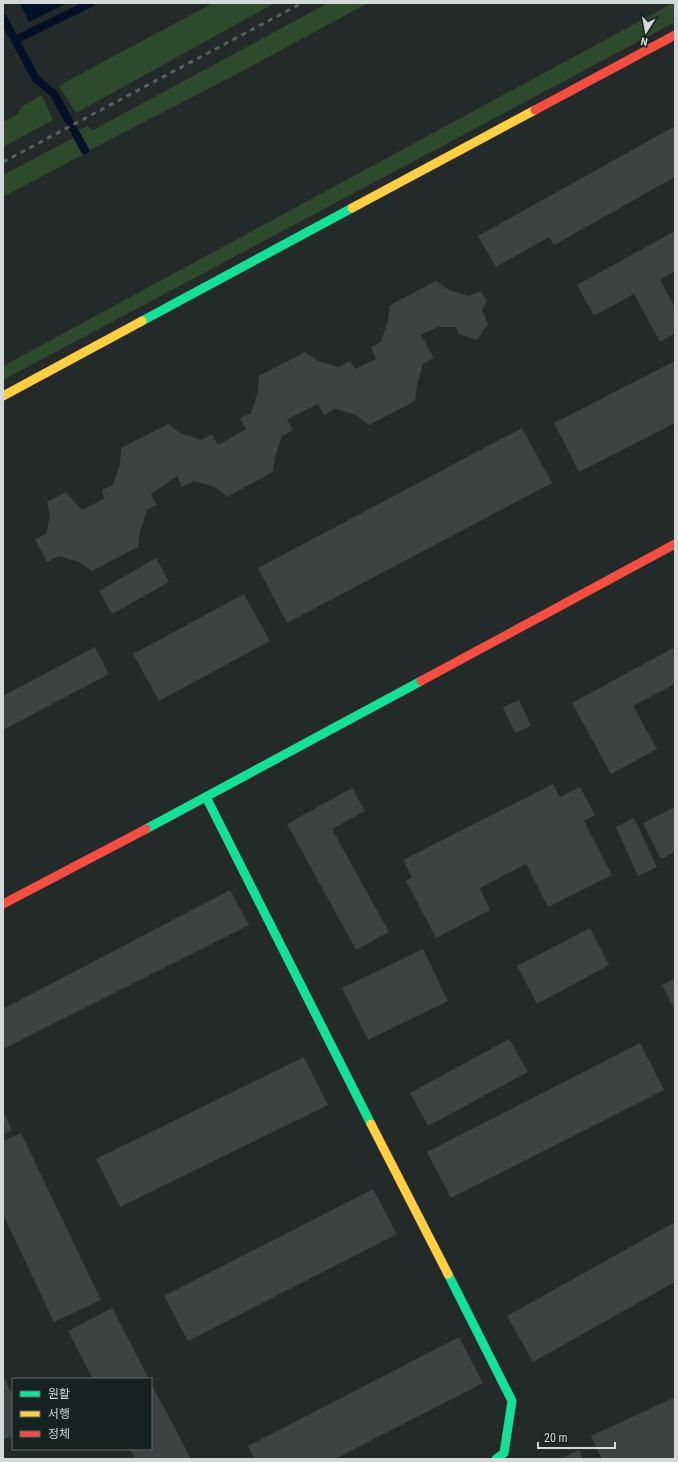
<svg xmlns="http://www.w3.org/2000/svg" width="678" height="1462" viewBox="0 0 678 1462" font-family="'Roboto Condensed','Noto Sans KR',sans-serif">
<rect width="100%" height="100%" fill="#242929"/>
<!-- green -->
<g fill="#2e4a2d">
<polygon points="213,3 275,3 76,113 59,86 73,78"/>
<polygon points="328,3 368,3 235,75 88,151 78,131 87,126 93,130"/>
<polygon points="673,3 675,3 675,22 3,380 3,366"/>
<polygon points="42,95 53,120 3,147 3,122 18,114 21,107"/>
<polygon points="73,138 82,155 3,197 3,175"/>
</g>
<!-- water -->
<polygon fill="#031126" points="20,3 67,3 29,22"/>
<g fill="none" stroke-linecap="round" stroke-linejoin="round">
<!-- stream -->
<g stroke="#031126" stroke-width="8">
<polyline points="3,18 36,79 54,94 85,150"/>
<polyline points="15,40 91,3"/>
</g>
</g>
<!-- building -->
<g fill="#3e4241">
<polygon points="675,126 675,177 554,245 549,237 496,267 478,236"/>
<polygon points="675,231 675,271 660,280 675,307 675,333 660,342 634,294 594,316 577,285"/>
<polygon points="436,281 449,290 469,296 481,291 487,301 482,310 488,324 477,340 459,334 456,327 437,327 421,335 434,358 423,364 417,385 415,401 369,425 356,415 335,409 324,415 318,404 287,419 293,430 282,436 275,457 273,472 227,497 215,487 194,481 182,487 177,476 151,494 157,505 147,510 140,532 138,547 92,571 79,562 59,556 47,562 35,539 46,534 50,516 47,502 66,492 82,510 104,499 102,490 113,485 120,464 121,448 168,424 180,433 201,440 212,434 218,445 246,429 240,418 251,413 258,391 259,376 305,352 318,361 339,367 350,361 355,369 376,359 371,347 381,342 388,320 390,305"/>
<polygon points="675,361 675,423 579,472 554,423"/>
<polygon points="522,428 552,483 287,623 258,568"/>
<polygon points="156,558 169,582 112,614 99,591"/>
<polygon points="244,594 270,641 159,701 133,654"/>
<polygon points="95,647 109,674 3,730 3,696"/>
<polygon points="673,648 675,652 675,684 633,706 657,749 611,774 572,703"/>
<polygon points="519,700 531,726 515,733 503,707"/>
<polygon points="553,784 560,797 580,787 595,815 584,821 612,875 548,907 526,864 480,888 490,910 436,938 406,881 412,877 403,860"/>
<polygon points="352,788 365,811 332,829 389,932 356,950 287,824"/>
<polygon points="675,807 675,852 661,859 643,823"/>
<polygon points="634,818 657,867 638,876 616,827"/>
<polygon points="230,890 249,925 3,1049 3,1009"/>
<polygon points="590,928 609,965 537,1004 517,966"/>
<polygon points="423,949 448,1001 368,1040 342,988"/>
<polygon points="675,978 675,1010 662,985"/>
<polygon points="509,1039 528,1072 428,1126 410,1093"/>
<polygon points="640,1043 664,1090 451,1198 427,1152"/>
<polygon points="304,1057 328,1105 120,1207 96,1159"/>
<polygon points="3,1111 12,1130 3,1134"/>
<polygon points="21,1133 101,1300 54,1322 3,1214 3,1141"/>
<polygon points="373,1189 397,1234 188,1341 164,1296"/>
<polygon points="675,1222 675,1282 533,1362 507,1316"/>
<polygon points="112,1308 149,1379 93,1379 68,1331"/>
<polygon points="459,1337 483,1383 335,1459 255,1459 248,1446"/>
<polygon points="3,1376 13,1396 13,1435 3,1440"/>
<polygon points="151,1383 191,1459 135,1459 130,1449 151,1449"/>
<polygon points="675,1397 675,1457 672,1459 602,1459 591,1436"/>
<polygon points="579,1450 583,1459 560,1459"/>
</g>
<g fill="none" stroke-linecap="round" stroke-linejoin="round">
<!-- fast -->
<g stroke="#16e098" stroke-width="9">
<polyline points="142,321 352,208"/>
<polyline points="206,797 371,1124"/>
<polyline points="146,829 421,681"/>
<polyline points="448,1274 512,1401 504,1453 496,1459"/>
</g>
<!-- slow -->
<g stroke="#ffcf43" stroke-width="9">
<polyline points="352,208 535,110"/>
<polyline points="3,396 142,321"/>
<polyline points="371,1124 448,1274"/>
</g>
<!-- jam -->
<g stroke="#f24e42" stroke-width="9">
<polyline points="535,110 675,35"/>
<polyline points="421,681 675,544"/>
<polyline points="3,904 146,829"/>
</g>
<!-- rail -->
<polyline stroke="#576064" stroke-width="3" stroke-dasharray="5 5" stroke-linecap="butt" points="3,162 302,3"/>
</g>
<!-- border -->
<rect width="678" height="1462" fill="none" stroke="#d2d9d9" stroke-width="8"/>
<!-- legend -->
<rect x="12" y="1378" width="140" height="72" fill="#172222" stroke="#626b6b"/>
<rect x="20" y="1391" width="20" height="6" fill="#16e098" stroke="#626b6b"/>
<text x="48" y="1398" font-size="12" fill="#d2d9d9">원활</text>
<rect x="20" y="1411" width="20" height="6" fill="#ffcf43" stroke="#626b6b"/>
<text x="48" y="1418" font-size="12" fill="#d2d9d9">서행</text>
<rect x="20" y="1431" width="20" height="6" fill="#f24e42" stroke="#626b6b"/>
<text x="48" y="1438" font-size="12" fill="#d2d9d9">정체</text>
<!-- north arrow -->
<g transform="translate(646 32) rotate(191)" stroke="#172222" stroke-width="3" paint-order="stroke">
<path d="M0-3L7 15L0 10L-7 15Z" fill="#d2d9d9"/>
<text y="-6" font-size="11" font-weight="bold" text-anchor="middle" fill="#d2d9d9">N</text>
</g>
<!-- scale -->
<path d="M538 1442v6h77v-6" fill="none" stroke="#d2d9d9" stroke-width="2"/>
<text x="544" y="1442" font-size="12" fill="#d2d9d9" stroke="#172222" stroke-width="3" paint-order="stroke">20 m</text>
</svg>
